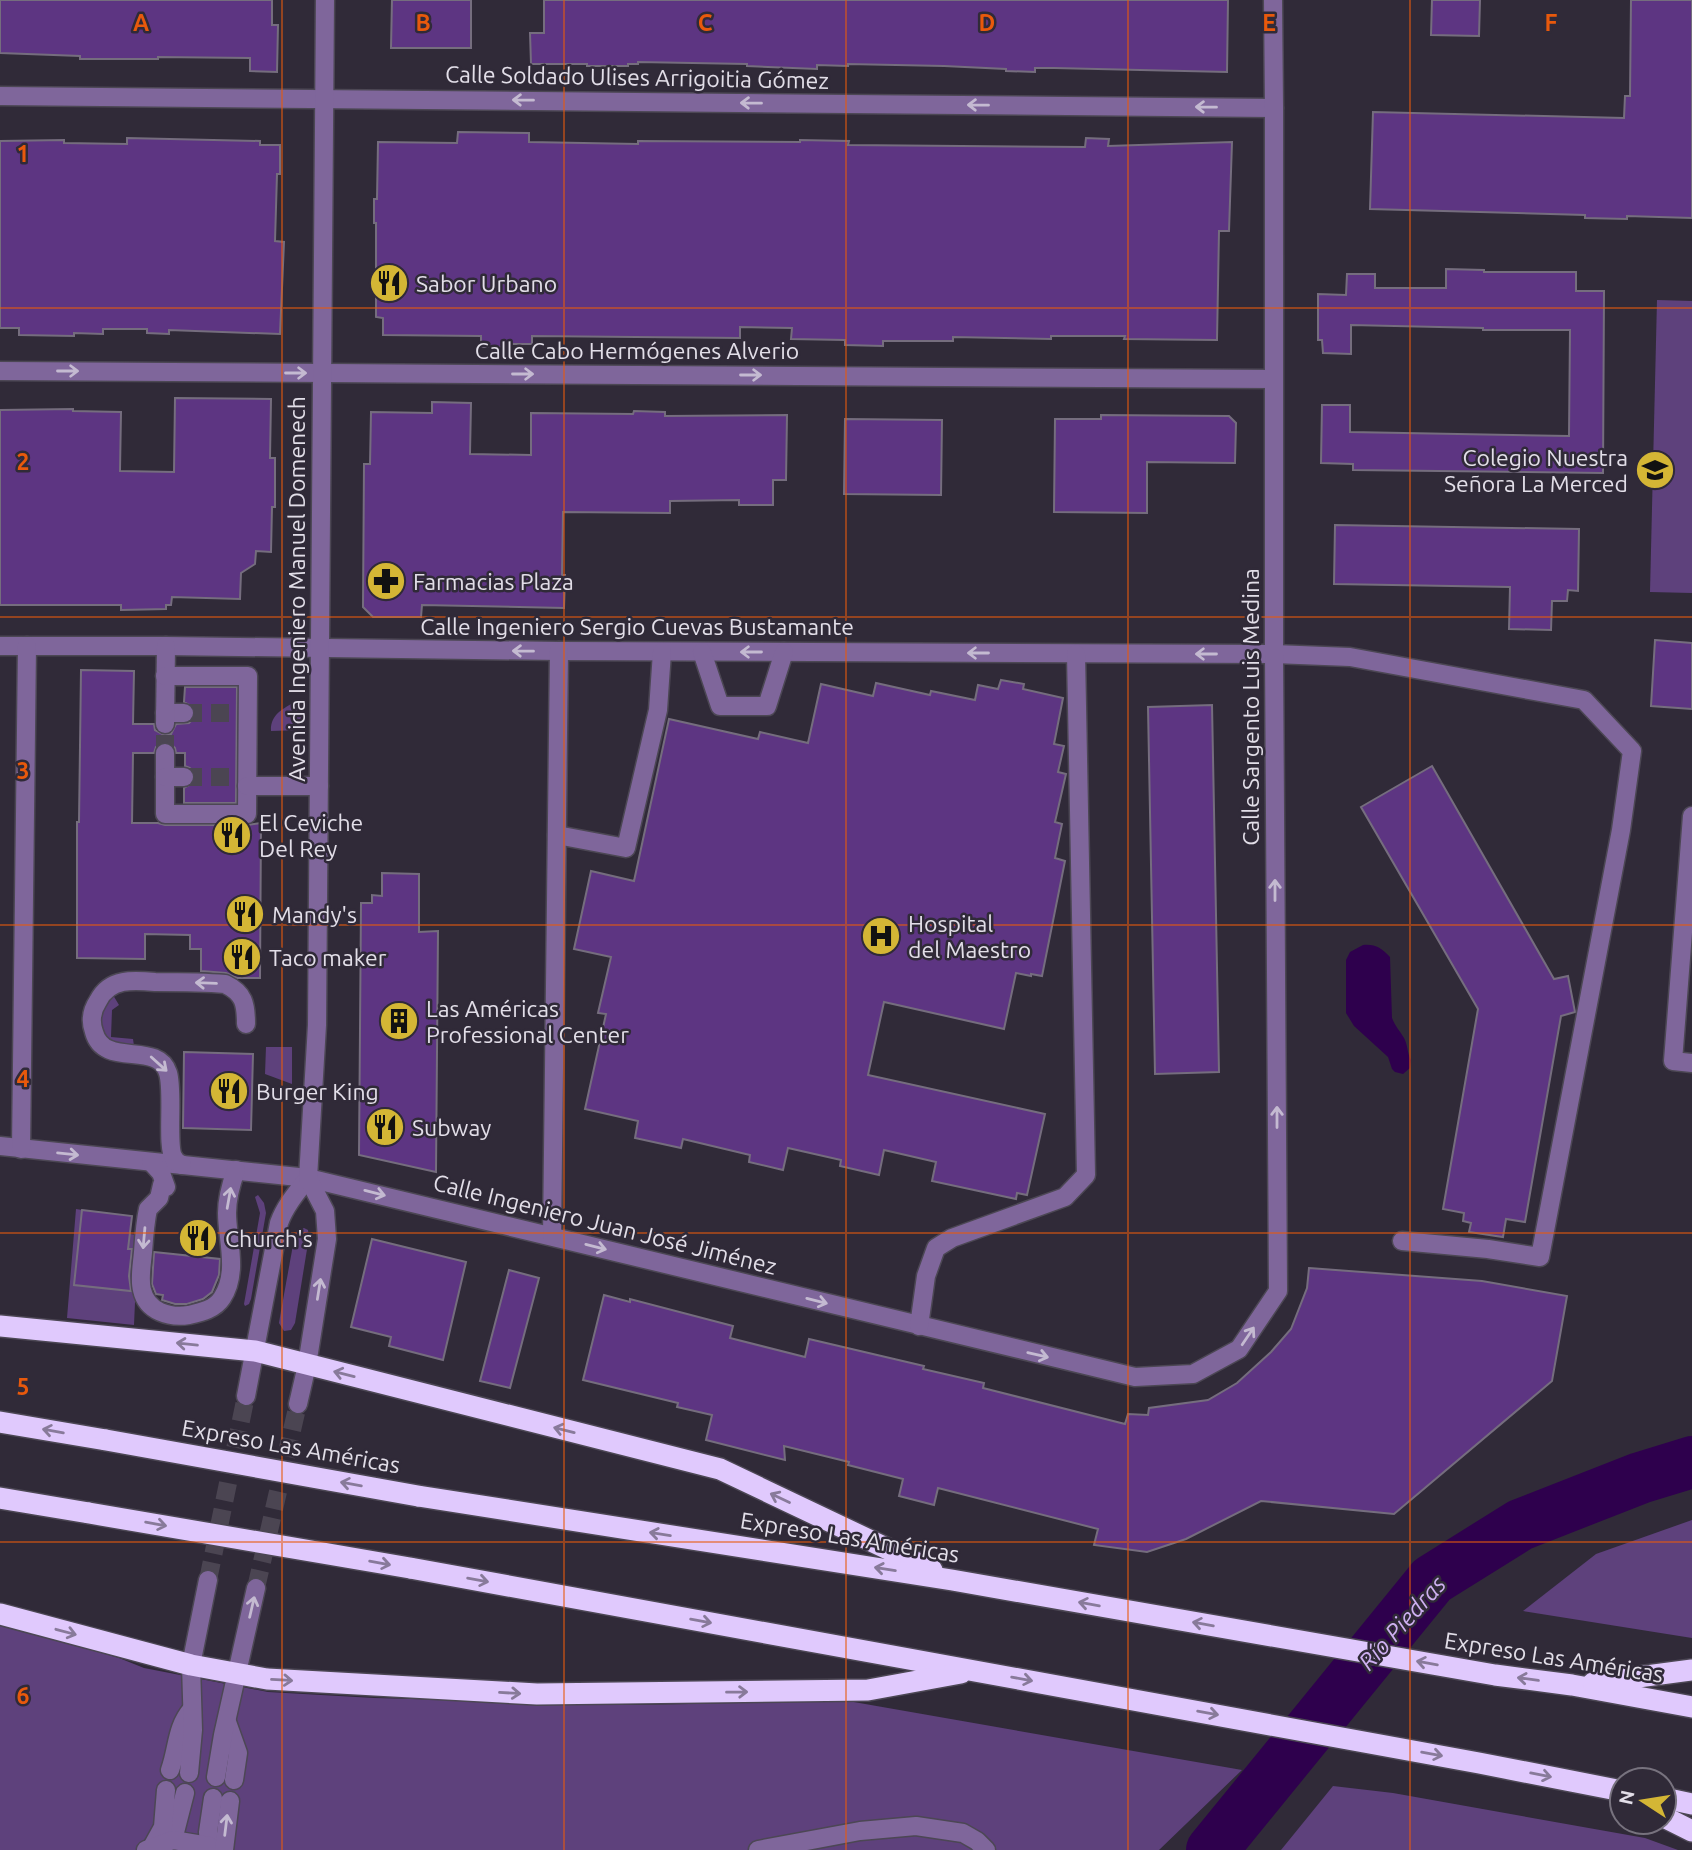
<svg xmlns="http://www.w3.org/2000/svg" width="1692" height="1850" viewBox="0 0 1692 1850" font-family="Ubuntu,sans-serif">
<rect width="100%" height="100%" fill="#302a38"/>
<!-- green -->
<g fill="#5e417c">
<polygon points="1657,300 1692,301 1692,593 1650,592"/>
<path d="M301,699V730L271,731C270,713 286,707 301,699Z"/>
<polygon points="113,995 119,1005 112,1010 111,1037 133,1039 134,1046 108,1043 98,1022 105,1003"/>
<polygon points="266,1047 292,1047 292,1084 265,1074"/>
<polygon points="258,1195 264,1203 266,1213 251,1299 249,1304 245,1306 244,1304 260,1213 255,1197"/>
<polygon points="76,1209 82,1210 75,1285 124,1290 130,1234 138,1235 134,1325 67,1318"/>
<polygon points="304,1228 308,1230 309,1237 295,1323 291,1330 284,1331 279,1323 281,1311 295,1234 298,1230"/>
<polygon points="1692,1520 1692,1638 1523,1611 1596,1554"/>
<polygon points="0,1623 119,1658 144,1668 268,1692 374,1698 637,1705 848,1701 1242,1770 1159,1850 0,1850"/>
<polygon points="1333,1786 1393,1793 1645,1838 1678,1850 1281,1850"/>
</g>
<!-- water -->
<path fill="#2e004d" d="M1363,945C1376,944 1381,948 1390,957L1392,1018C1395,1026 1400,1031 1404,1038C1408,1045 1407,1053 1411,1060L1410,1068L1403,1074L1395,1072L1392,1069L1388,1057L1354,1026L1346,1013V960L1350,952Z"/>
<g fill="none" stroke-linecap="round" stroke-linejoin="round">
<!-- river -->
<polyline stroke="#2e004d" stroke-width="52" points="1212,1850 1432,1580 1520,1525 1640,1478 1692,1462"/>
</g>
<!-- building -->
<g fill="#5d3582" stroke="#756d7e" stroke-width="2">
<polygon points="0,0 272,0 272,25 278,25 277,72 250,71 250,58 158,57 158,59 80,59 80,56 0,53"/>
<polygon points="392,0 471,0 471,48 391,48"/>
<polygon points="544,0 1228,0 1227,72 1054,68 1035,68 1035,72 1006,71 1006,69 944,66 848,64 848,66 817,65 817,69 747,66 747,64 638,62 638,64 628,64 628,66 587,66 587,64 531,64 530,33 544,33"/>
<polygon points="1432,0 1480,0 1479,36 1431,35"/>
<polygon points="1631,0 1692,0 1692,218 1627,216 1627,219 1585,218 1585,215 1370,209 1373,112 1624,118 1625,96 1630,96"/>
<polygon points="458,132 529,133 529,142 638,144 638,141 800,142 800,140 849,141 848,145 1085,147 1086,138 1109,139 1108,146 1232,142 1229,231 1219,231 1217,340 1124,339 1125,336 1051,336 1051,339 953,337 953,341 883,341 883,346 845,345 845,340 791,339 792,328 740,327 740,338 532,336 532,344 507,344 506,347 481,347 481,336 383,335 383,318 376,317 376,223 374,223 374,199 377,199 378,142 457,143"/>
<polygon points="127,138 260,141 260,145 280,145 280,174 277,174 275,241 284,242 280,334 169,330 169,334 147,333 147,329 103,329 103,334 74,333 74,336 19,335 19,328 0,328 0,141 64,140 64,143 127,144"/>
<polygon points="1446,269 1484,270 1484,272 1576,272 1576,291 1604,291 1603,473 1353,470 1353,464 1321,463 1322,405 1350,405 1350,432 1569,436 1570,330 1483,330 1483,328 1351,325 1351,354 1323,353 1322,340 1318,340 1318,294 1346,295 1347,274 1375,274 1375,288 1446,288"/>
<polygon points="175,398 271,399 270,458 275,458 275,507 272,507 271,552 256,551 255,564 241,573 240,599 172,597 171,605 166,605 166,609 121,610 121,605 0,605 0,410 73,409 73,411 121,412 120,471 174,472"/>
<polygon points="432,402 471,403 470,454 531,455 531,413 633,414 634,411 665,412 665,416 787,415 786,480 773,480 773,505 739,505 739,500 670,501 670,513 563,512 562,575 565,575 564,608 422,605 421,617 373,617 363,607 364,464 370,464 371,412 432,413"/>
<polygon points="1101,415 1229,416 1236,423 1235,463 1147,462 1147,513 1054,512 1055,419 1101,419"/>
<polygon points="845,419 942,420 941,495 844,494"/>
<polygon points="1335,525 1579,529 1578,591 1568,590 1567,601 1552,601 1551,630 1509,629 1510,587 1334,584"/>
<polygon points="1655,640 1692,643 1692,709 1651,706"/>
<polygon points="81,670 134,671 133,724 154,724 155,730 164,735 171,734 176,724 189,723 194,718 195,712 193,707 184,702 185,687 237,687 236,803 184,803 184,788 193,783 195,778 194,772 190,768 185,766 185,753 176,753 175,748 171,744 164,742 156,747 154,753 133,753 132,823 158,823 165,825 247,825 261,823 260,978 237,978 226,973 201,971 201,949 190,949 190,935 145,934 145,959 77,958 77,822 79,822"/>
<polygon points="1001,680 1024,684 1023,689 1063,698 1054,744 1064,746 1058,772 1066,774 1055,822 1062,824 1055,858 1065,861 1042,976 1031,974 1031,976 1016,973 1004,1029 884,1002 868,1075 1045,1114 1027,1195 1017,1193 1016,1199 932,1181 936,1162 884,1150 879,1175 840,1166 841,1160 788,1148 783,1170 749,1162 750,1155 683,1139 681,1148 635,1138 638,1121 585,1109 606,1014 598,1013 611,957 574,949 591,871 634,881 669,719 758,739 760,732 808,743 821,684 873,696 876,683 930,695 931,691 975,700 978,685 998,689"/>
<polygon points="1212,705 1219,1072 1155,1074 1148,707"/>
<polygon points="1432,766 1554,979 1568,976 1575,1012 1561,1016 1525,1222 1506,1219 1503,1237 1469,1232 1471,1223 1463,1221 1464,1213 1443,1209 1478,1009 1361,807"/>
<polygon points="382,873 419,874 419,932 438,931 436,1172 359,1155 361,903 372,903 372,895 382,896"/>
<polygon points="184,1052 253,1054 251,1130 183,1128"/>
<polygon points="82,1210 132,1216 128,1249 132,1249 129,1276 131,1291 74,1285"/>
<polygon points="372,1239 466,1262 443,1360 389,1346 391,1337 351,1327"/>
<polygon points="154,1252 220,1259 219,1275 212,1292 203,1299 187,1304 175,1304 162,1300 163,1295 156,1294 152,1284"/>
<polygon points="1309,1268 1482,1281 1567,1296 1552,1381 1394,1514 1261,1501 1186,1539 1147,1552 1094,1545 1098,1529 938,1488 934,1505 899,1496 903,1479 848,1465 849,1462 784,1446 785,1460 706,1440 712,1415 677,1407 678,1403 583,1380 604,1295 630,1302 630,1299 733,1326 730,1338 805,1357 809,1339 924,1366 923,1369 984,1383 983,1388 1125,1424 1128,1414 1148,1415 1149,1408 1208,1400 1237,1383 1271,1352 1291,1329 1307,1288"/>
<polygon points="509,1270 539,1278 510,1388 480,1381"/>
</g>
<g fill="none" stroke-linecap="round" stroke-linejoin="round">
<!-- minor-tunnel -->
<g stroke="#4b4552" stroke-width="18" stroke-dasharray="18 9" stroke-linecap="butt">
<polyline points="184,713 239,713"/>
<polyline points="165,753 165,724"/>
<polyline points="184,777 238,777"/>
<polyline points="208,1580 246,1396"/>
<polyline points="256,1588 298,1404"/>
</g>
<!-- minor casing -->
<g stroke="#4c4754" stroke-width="21">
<g id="minor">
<polyline points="0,96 1274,108"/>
<polyline points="0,371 1273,379"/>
<polyline points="0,646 166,646 559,651 1274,654 1350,657 1584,700 1632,751 1621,830 1540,1257 1488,1249 1402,1241"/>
<polyline points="702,652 720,706 767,706 784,652"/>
<polyline points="165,713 184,713"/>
<polyline points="165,724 166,646"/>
<polyline points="165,753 165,814 247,814 248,676 165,676"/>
<polyline points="165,777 184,777"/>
<polyline points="247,786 319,786"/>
<polyline points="1692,816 1673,1061 1692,1063"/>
<polyline points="557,835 626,848 658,710 662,652"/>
<polyline points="0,1146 308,1178 1135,1377 1193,1374 1239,1349 1278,1291 1274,654 1274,108 1273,0"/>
<polyline points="21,1149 27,646"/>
<path d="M151,1162L161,1173L166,1187L162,1185L159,1198L148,1209C145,1223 144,1238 143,1252C142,1264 139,1279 142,1290C147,1312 170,1318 189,1315C202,1312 215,1309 222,1298C239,1272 227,1240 227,1213C227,1198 231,1184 236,1170"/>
<path d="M182,1165C179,1163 176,1162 174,1158C166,1147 174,1092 168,1073C158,1040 104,1069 94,1032C90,1021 92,1010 98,1001C103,991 112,984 123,982C133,980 144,981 155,982C178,982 202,982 225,984C244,993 246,1004 246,1024"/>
<polyline points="552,1236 559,651"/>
<polyline points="919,1326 926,1276 936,1248 952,1238 1065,1197 1086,1175 1076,654"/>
<path d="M246,1396L279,1223C285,1206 297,1192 308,1178"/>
<polyline points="298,1404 307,1365 327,1239 325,1211 308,1178 317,1025 325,0"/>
<polyline points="227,1722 238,1753 234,1780"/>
<path d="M170,1770C178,1748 176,1727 192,1709"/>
<polyline points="189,1773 193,1730 191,1665 208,1580"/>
<polyline points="216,1777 223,1735 256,1588"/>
<polyline points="173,1840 185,1793"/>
<polyline points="209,1846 208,1832 213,1798"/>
<polyline points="152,1847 163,1827 166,1790"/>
<polyline points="146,1850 173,1840 209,1846 215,1850"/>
<polyline points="224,1850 230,1801"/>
<polyline points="758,1850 860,1831 916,1826 963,1833 977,1841 986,1850"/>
</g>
</g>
<!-- highway casing -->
<g stroke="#4c4754" stroke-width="24">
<g id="highway">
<polyline points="0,1326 255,1351 720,1469 932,1570"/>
<polyline points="0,1422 106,1440"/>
<polyline points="418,1496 952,1580 1495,1675 1572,1685 1692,1707"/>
<polyline points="0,1498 89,1513"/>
<polyline points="410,1568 1479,1763 1622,1791"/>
<polyline points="0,1614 191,1665 267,1679 537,1694 868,1690 961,1673"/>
<polyline points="1593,1683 1692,1670"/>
<polyline points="1664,1798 1692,1804"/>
<polyline points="1664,1817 1692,1831"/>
</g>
</g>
<!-- minor -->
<use href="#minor" stroke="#7f669b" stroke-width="18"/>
<!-- highway -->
<use href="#highway" stroke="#e0c9fd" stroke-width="21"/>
<!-- highway-bridge casing -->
<g stroke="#4c4754" stroke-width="24" stroke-linecap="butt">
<g id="highway-bridge">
<polyline points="106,1440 418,1496"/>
<polyline points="89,1513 410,1568"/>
</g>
</g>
<!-- highway-bridge -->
<use href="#highway-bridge" stroke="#e0c9fd" stroke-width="21"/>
</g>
<!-- one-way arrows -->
<defs><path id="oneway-shaft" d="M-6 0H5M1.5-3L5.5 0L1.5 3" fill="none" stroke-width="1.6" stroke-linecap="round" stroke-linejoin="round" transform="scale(1.75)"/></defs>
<g stroke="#c4bad1">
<use href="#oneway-shaft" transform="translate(523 100) rotate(-179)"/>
<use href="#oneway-shaft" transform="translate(751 103) rotate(-179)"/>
<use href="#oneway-shaft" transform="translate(978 105) rotate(-179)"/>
<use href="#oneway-shaft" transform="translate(1206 107) rotate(-179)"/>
<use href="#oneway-shaft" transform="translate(68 371)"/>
<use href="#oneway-shaft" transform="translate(296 373)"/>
<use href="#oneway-shaft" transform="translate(523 374)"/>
<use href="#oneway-shaft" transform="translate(751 375)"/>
<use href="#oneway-shaft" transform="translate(523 651) rotate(-179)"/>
<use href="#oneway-shaft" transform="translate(751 652) rotate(-180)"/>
<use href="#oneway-shaft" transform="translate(978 653) rotate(-180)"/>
<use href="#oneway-shaft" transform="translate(1206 654) rotate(-180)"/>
<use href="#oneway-shaft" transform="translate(1275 890) rotate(-90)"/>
<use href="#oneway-shaft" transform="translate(206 983) rotate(-178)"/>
<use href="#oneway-shaft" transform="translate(159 1064) rotate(42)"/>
<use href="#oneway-shaft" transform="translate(1277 1117) rotate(-90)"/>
<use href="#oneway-shaft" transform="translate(68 1154) rotate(6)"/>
<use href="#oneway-shaft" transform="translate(375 1193) rotate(14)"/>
<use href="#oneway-shaft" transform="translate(229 1198) rotate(-80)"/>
<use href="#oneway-shaft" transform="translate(144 1238) rotate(95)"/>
<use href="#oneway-shaft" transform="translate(596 1247) rotate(14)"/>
<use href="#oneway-shaft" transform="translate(319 1289) rotate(-81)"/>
<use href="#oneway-shaft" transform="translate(817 1301) rotate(14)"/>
<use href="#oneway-shaft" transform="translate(1248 1336) rotate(-56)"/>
<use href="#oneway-shaft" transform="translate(1038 1355) rotate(13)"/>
<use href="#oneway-shaft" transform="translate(252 1607) rotate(-77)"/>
<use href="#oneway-shaft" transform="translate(226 1825) rotate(-83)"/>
</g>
<g stroke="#887a9a">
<use href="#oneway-shaft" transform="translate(187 1344) rotate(-174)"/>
<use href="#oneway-shaft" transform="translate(344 1374) rotate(-166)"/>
<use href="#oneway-shaft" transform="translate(564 1430) rotate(-166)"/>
<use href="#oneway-shaft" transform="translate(53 1431) rotate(-170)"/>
<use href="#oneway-shaft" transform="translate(351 1484) rotate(-170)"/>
<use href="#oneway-shaft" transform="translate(780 1498) rotate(-155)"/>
<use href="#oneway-shaft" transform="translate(156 1524) rotate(10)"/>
<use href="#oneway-shaft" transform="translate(660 1534) rotate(-171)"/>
<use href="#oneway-shaft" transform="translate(380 1563) rotate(10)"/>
<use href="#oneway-shaft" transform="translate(885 1569) rotate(-171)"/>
<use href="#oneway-shaft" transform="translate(478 1580) rotate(10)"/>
<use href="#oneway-shaft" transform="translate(1089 1604) rotate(-170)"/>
<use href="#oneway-shaft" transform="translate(701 1621) rotate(10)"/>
<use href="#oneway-shaft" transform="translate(1203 1624) rotate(-170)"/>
<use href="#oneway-shaft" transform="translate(66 1632) rotate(15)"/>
<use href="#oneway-shaft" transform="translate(1427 1663) rotate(-170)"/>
<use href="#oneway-shaft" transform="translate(1022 1679) rotate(10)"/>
<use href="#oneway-shaft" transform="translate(1528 1679) rotate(-172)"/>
<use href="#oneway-shaft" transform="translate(282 1680) rotate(3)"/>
<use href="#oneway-shaft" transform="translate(737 1692) rotate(-1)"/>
<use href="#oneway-shaft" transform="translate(510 1693) rotate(3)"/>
<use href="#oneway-shaft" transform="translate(1208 1713) rotate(10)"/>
<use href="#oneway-shaft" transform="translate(1432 1754) rotate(10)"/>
<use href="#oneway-shaft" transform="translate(1541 1775) rotate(11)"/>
</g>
<!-- grid -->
<path fill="none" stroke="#e8590c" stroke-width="2" stroke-opacity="0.55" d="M282,0V1850M564,0V1850M846,0V1850M1128,0V1850M1410,0V1850M0,308H1692M0,617H1692M0,925H1692M0,1233H1692M0,1542H1692"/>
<!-- icons -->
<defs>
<g id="restaurant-disc" transform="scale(2.0125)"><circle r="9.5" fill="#d4b635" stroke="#302a38"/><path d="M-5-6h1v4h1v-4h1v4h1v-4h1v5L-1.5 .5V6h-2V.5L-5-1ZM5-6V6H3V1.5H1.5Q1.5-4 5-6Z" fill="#111"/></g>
<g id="school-disc" transform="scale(2.0125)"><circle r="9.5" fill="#d4b635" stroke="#302a38"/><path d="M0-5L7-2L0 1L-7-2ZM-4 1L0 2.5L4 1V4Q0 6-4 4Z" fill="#111"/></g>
<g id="pharmacy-disc" transform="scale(2.0125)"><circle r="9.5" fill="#d4b635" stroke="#302a38"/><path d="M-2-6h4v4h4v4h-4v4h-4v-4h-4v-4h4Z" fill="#111"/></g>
<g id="hospital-disc" transform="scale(2.0125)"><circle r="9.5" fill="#d4b635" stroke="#302a38"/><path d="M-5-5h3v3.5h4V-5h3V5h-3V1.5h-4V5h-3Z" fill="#111"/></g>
<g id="building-disc" transform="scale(2.0125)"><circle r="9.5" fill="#d4b635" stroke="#302a38"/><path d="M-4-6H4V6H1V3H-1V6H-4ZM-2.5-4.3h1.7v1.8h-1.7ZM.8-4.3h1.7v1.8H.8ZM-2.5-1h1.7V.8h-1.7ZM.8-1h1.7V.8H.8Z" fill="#111"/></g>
</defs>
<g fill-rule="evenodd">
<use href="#restaurant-disc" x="389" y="283"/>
<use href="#school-disc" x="1655" y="470"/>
<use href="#pharmacy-disc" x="386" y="581"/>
<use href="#restaurant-disc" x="232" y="835"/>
<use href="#restaurant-disc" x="245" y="914"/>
<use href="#hospital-disc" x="881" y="936"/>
<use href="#restaurant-disc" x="242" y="957"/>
<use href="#building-disc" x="399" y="1021"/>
<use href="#restaurant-disc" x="229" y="1091"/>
<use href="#restaurant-disc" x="385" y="1127"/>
<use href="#restaurant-disc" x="198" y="1238"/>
</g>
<g text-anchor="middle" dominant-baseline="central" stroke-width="5" stroke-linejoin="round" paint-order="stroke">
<!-- street labels -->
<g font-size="23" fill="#e2dee8" stroke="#302a38">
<text transform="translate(637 77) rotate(1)">Calle Soldado Ulises Arrigoitia Gómez</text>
<text x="637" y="350">Calle Cabo Hermógenes Alverio</text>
<text transform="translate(296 589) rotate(-90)">Avenida Ingeniero Manuel Domenech</text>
<text x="637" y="626">Calle Ingeniero Sergio Cuevas Bustamante</text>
<text transform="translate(1250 707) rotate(-90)">Calle Sargento Luis Medina</text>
<text transform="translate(605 1224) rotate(14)">Calle Ingeniero Juan José Jiménez</text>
<text transform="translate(291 1446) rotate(10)">Expreso Las Américas</text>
<text transform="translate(850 1537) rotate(9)">Expreso Las Américas</text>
<text transform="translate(1554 1657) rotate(9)">Expreso Las Américas</text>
</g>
<!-- poi labels -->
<g font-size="23" fill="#e2dee8" stroke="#302a38" text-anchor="start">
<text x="416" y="283">Sabor Urbano</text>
<text x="1628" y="457" text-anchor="end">Colegio Nuestra<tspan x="1628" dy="26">Señora La Merced</tspan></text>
<text x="413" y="581">Farmacias Plaza</text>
<text x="259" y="822">El Ceviche<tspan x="259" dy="26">Del Rey</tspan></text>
<text x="272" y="914">Mandy's</text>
<text x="908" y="923">Hospital<tspan x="908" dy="26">del Maestro</tspan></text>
<text x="269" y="957">Taco maker</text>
<text x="426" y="1008">Las Américas<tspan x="426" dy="26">Professional Center</tspan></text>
<text x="256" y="1091">Burger King</text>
<text x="412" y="1127">Subway</text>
<text x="225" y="1238">Church's</text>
</g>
<!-- water labels -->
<g font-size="24" font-style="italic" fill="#ceb0f1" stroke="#302a38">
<text transform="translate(1402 1623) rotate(-48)">Río Piedras</text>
</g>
</g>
<g font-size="23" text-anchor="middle" font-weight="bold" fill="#e8590c" stroke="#302a38" stroke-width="5" stroke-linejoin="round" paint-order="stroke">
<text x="141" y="31">A</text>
<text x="423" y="31">B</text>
<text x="705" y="31">C</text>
<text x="987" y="31">D</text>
<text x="1269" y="31">E</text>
<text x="1551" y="31">F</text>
<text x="23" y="162">1</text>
<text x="23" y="470">2</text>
<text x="23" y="779">3</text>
<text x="23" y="1087">4</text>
<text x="23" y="1395">5</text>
<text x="23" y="1704">6</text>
</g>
<!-- north arrow -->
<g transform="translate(1643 1801) rotate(282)"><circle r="33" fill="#302a38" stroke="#77727e" stroke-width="2"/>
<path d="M0-5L12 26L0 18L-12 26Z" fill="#d4b635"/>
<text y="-10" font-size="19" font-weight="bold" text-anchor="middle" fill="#e2dee8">N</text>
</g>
</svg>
